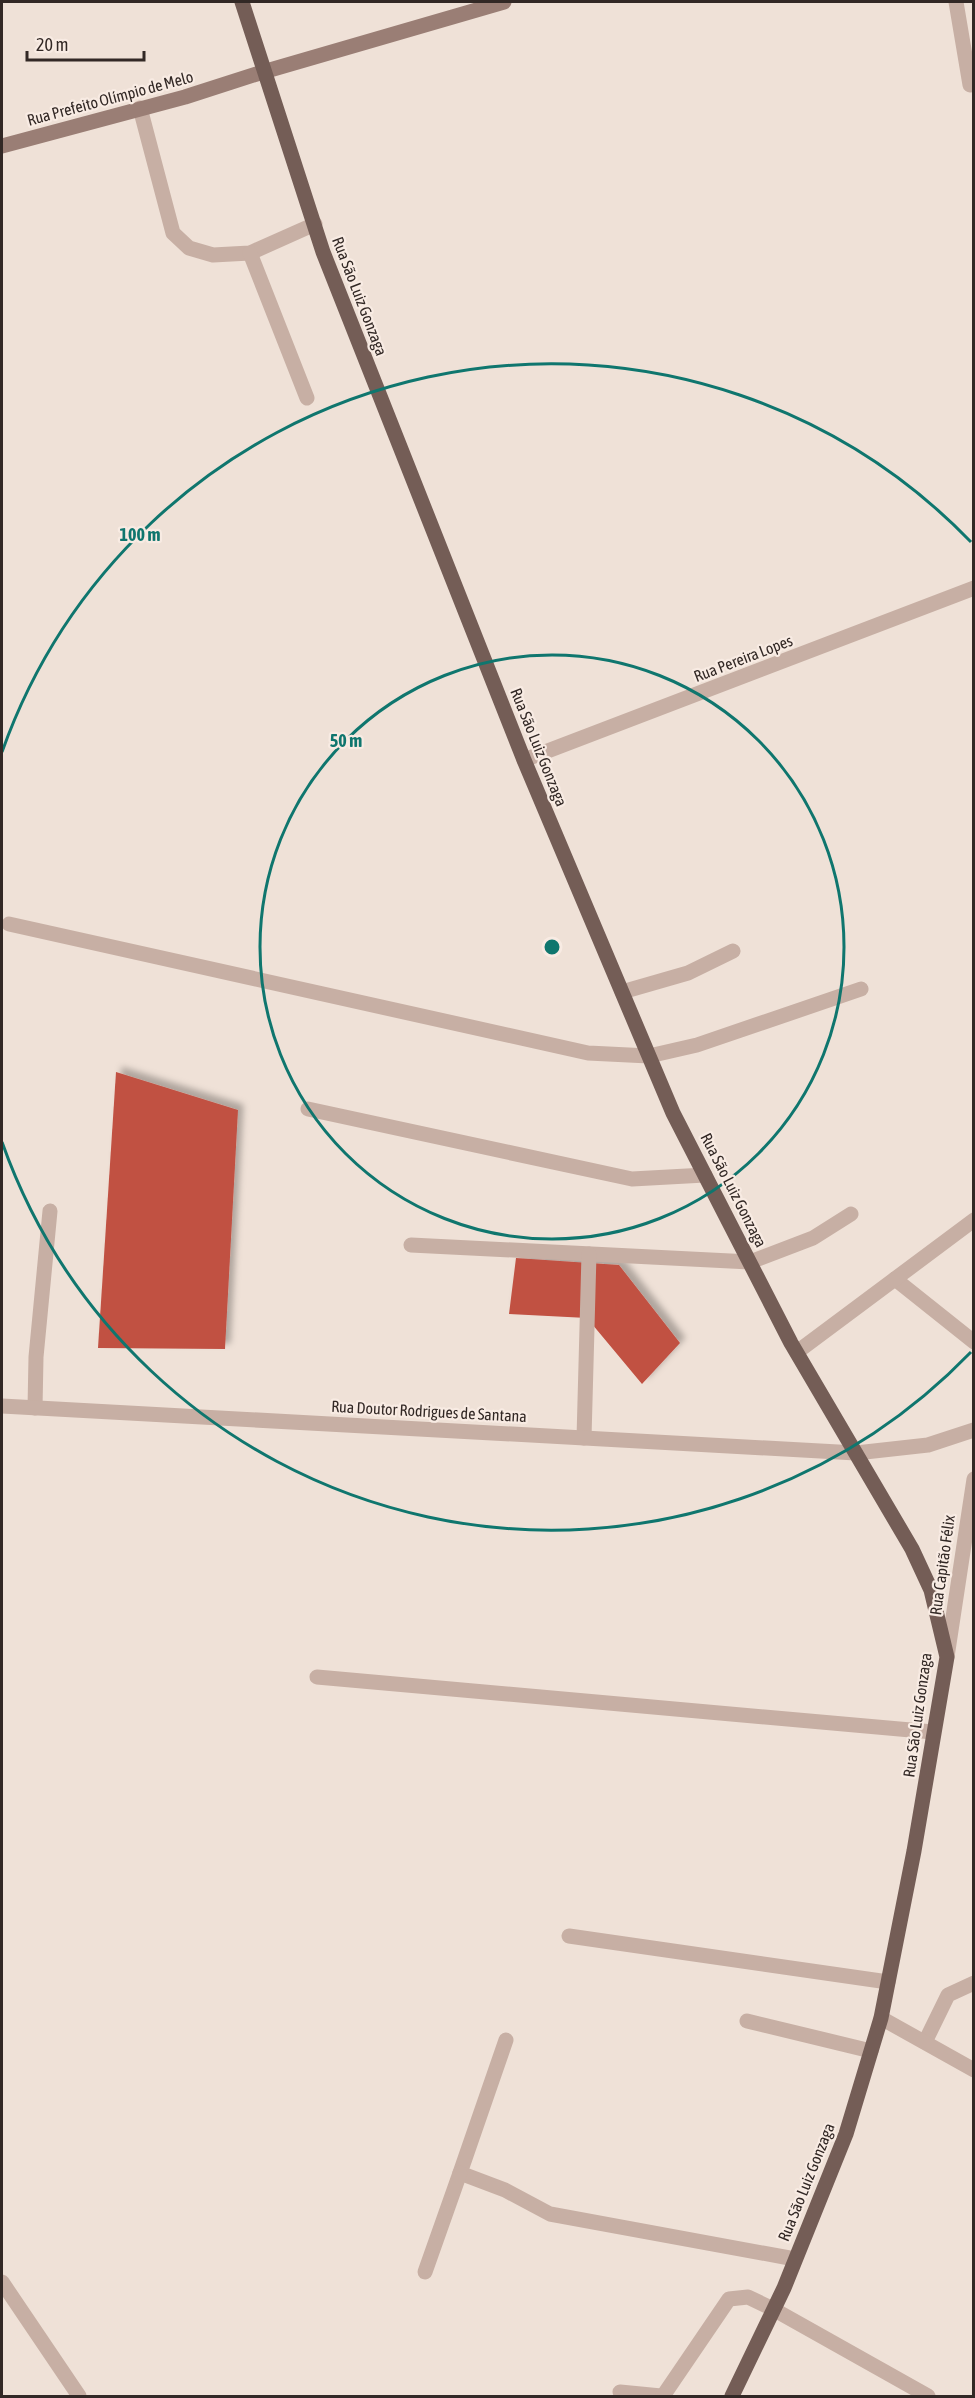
<svg xmlns="http://www.w3.org/2000/svg" width="975" height="2398" viewBox="0 0 975 2398" font-family="'Asap Condensed',sans-serif">
<defs>
<filter id="shadow"><feDropShadow dx="5.5" dy="-5.5" stdDeviation="3" flood-color="#0004"/></filter>
</defs>
<rect width="100%" height="100%" fill="#efe1d7"/>
<!-- building -->
<g fill="#c15143" filter="url(#shadow)">
<polygon points="116,1072 238,1110 225,1349 98,1348"/>
<polygon points="516,1258 619,1265 680,1343 642,1384 587,1318 509,1314"/>
</g>
<g fill="none" stroke-linecap="round" stroke-linejoin="round">
<!-- service -->
<g stroke="#c7afa4" stroke-width="15">
<polyline points="956,2 970,85"/>
<polyline points="140,108 173,233 189,248 213,255 250,253 315,224"/>
<polyline points="250,253 307,398"/>
<polyline points="622,992 688,973 733,951"/>
<polyline points="649,1056 697,1045 861,989"/>
<polyline points="411,1245 750,1262 813,1238 851,1214"/>
<polyline points="895,1279 974,1342"/>
<polyline points="797,1352 974,1220"/>
<polyline points="35,1408 36,1357 50,1211"/>
<polyline points="584,1438 589,1254"/>
<polyline points="569,1936 888,1982"/>
<polyline points="747,2021 871,2051"/>
<polyline points="506,2040 460,2173 505,2190 550,2214 795,2259"/>
<polyline points="925,2042 948,1995 974,1983"/>
<polyline points="425,2272 460,2173"/>
<polyline points="620,2392 661,2396"/>
<polyline points="663,2396 729,2299 748,2297 773,2309 928,2396"/>
</g>
<!-- minor -->
<g stroke="#c7afa4" stroke-width="15">
<polyline points="524,760 974,588"/>
<polyline points="9,924 588,1053 649,1056"/>
<polyline points="308,1109 632,1179 705,1175"/>
<polyline points="2,1406 856,1453"/>
<polyline points="317,1677 933,1732"/>
<polyline points="881,2018 974,2070"/>
</g>
<!-- tertiary -->
<g stroke="#c7afa4" stroke-width="15">
<polyline points="856,1453 928,1445 974,1430"/>
<polyline points="947,1657 974,1479"/>
<polyline points="2,2282 79,2396"/>
</g>
<!-- secondary -->
<polyline stroke="#9a7e75" stroke-width="15" points="2,146 185,97 263,72 504,2"/>
<!-- primary -->
<polyline stroke="#745d56" stroke-width="15" points="242,2 323,252 524,760 673,1113 791,1343 912,1549 931,1590 947,1657 914,1851 881,2018 846,2134 784,2288 732,2396"/>
</g>
<!-- distance rings -->
<g fill="none" stroke="#0f766e" stroke-width="3">
<circle cx="552" cy="947" r="292"/>
<path d="M971 1352A583 583 0 0 1 2 1142M2 752A583 583 0 0 1 971 542"/>
</g>
<g text-anchor="middle" dominant-baseline="central" stroke-width="4.5" stroke-linejoin="round" paint-order="stroke">
<!-- street labels -->
<g font-size="16" fill="#322825" stroke="#f8ebe3">
<text transform="translate(110 98) rotate(-15)">Rua Prefeito Olímpio de Melo</text>
<text transform="translate(360 296) rotate(69)">Rua São Luiz Gonzaga</text>
<text transform="translate(743 658) rotate(-21)">Rua Pereira Lopes</text>
<text transform="translate(539 747) rotate(68)">Rua São Luiz Gonzaga</text>
<text transform="translate(734 1190) rotate(63)">Rua São Luiz Gonzaga</text>
<text transform="translate(429 1411) rotate(3)">Rua Doutor Rodrigues de Santana</text>
<text transform="translate(942 1565) rotate(-82)">Rua Capitão Félix</text>
<text transform="translate(917 1715) rotate(-82)">Rua São Luiz Gonzaga</text>
<text transform="translate(806 2182) rotate(-68)">Rua São Luiz Gonzaga</text>
</g>
</g>
<circle cx="552" cy="947" r="9" fill="#0f766e" stroke="#f8ebe3" stroke-width="3"/>
<g font-size="18" text-anchor="middle" font-weight="bold" fill="#0f766e" stroke="#f8ebe3" stroke-width="4.5" stroke-linejoin="round" paint-order="stroke">
<text x="140" y="541">100 m</text>
<text x="346" y="747">50 m</text>
</g>
<!-- border -->
<rect width="975" height="2398" fill="none" stroke="#322825" stroke-width="6"/>
<!-- scale -->
<path d="M27 51v9h117v-9" fill="none" stroke="#322825" stroke-width="3"/>
<text x="36" y="51" font-size="18" fill="#322825" stroke="#f8ebe3" stroke-width="4.5" paint-order="stroke">20 m</text>
</svg>
